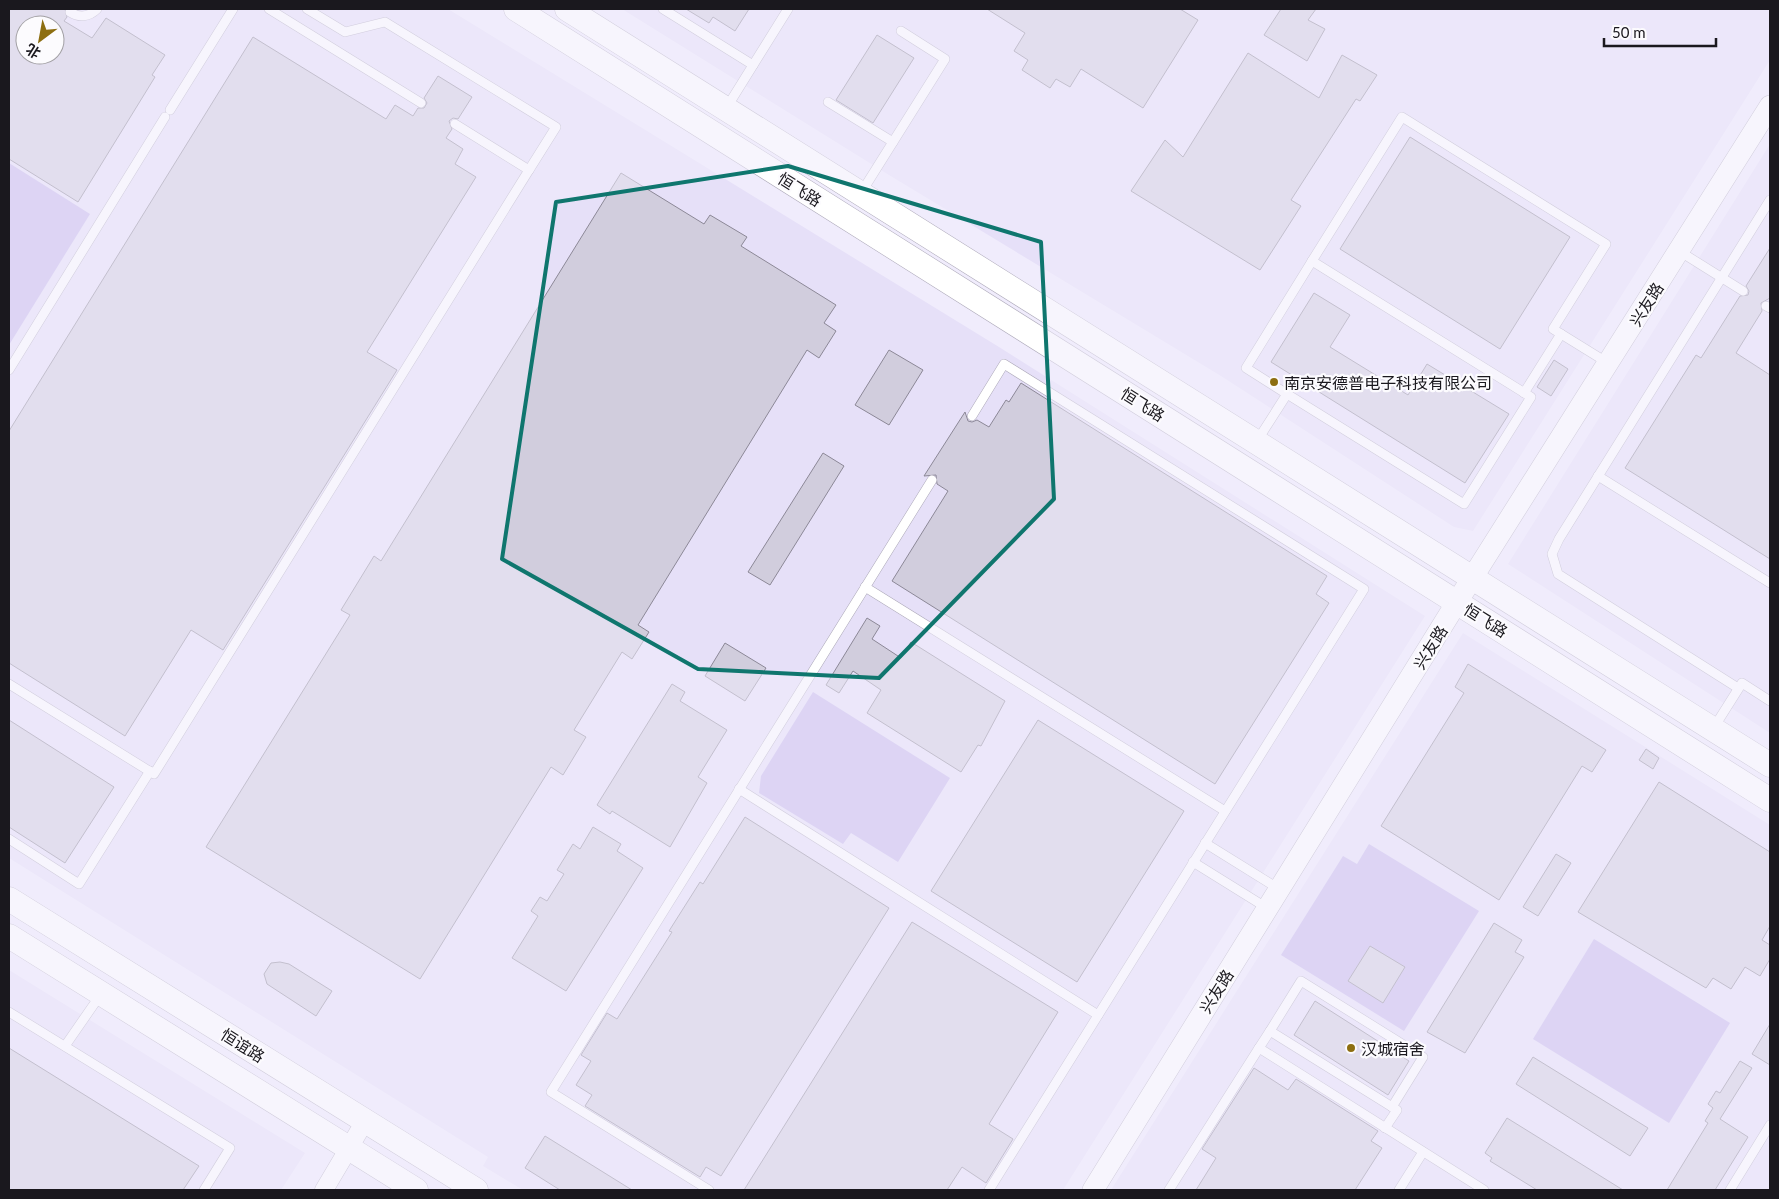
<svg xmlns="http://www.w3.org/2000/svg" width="1779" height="1199" viewBox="0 0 1779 1199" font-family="Lato,'Noto Sans SC',sans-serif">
<rect width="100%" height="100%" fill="#f0ecfc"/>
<!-- built -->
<g fill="#e6e0f8" fill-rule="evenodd">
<path d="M9,9H448L999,347L1425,616L1063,1190H523L483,1166L488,1157L9,858ZM25,25H55V55H25Z"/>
<polygon points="622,9 1770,9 1770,60 1473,531 1454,527 1221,376 889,175"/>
<polygon points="1770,144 1770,733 1508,564"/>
<polygon points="1463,633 1770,825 1770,1190 1111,1190"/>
<polygon points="9,970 305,1153 281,1190 9,1190"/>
</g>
<!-- green -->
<g fill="#c5b7eb">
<polygon points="9,163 90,214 9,345"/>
<polygon points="813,692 950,778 898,862 851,833 843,844 759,793 761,776"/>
<polygon points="1369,844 1479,911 1404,1031 1281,955 1343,856 1357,864"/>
<polygon points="1594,939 1730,1023 1669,1123 1533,1039"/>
</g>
<!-- building -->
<g fill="#d1cddd" stroke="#8c8897" fill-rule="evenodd">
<path d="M9,9H65L67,17L64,21L92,38L106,18L165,55L152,75L155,77L78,202L9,159ZM25,25H55V55H25Z"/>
<polygon points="686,9 749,9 735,31 713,17 709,23"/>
<polygon points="987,9 1180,9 1198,20 1143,108 1081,69 1070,87 1056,79 1050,88 1022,70 1028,60 1014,51 1025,33"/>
<polygon points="1281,9 1316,9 1308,20 1325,29 1307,61 1264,35"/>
<polygon points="877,35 914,58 873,123 836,100"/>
<polygon points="253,37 386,119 395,105 413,116 418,108 424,108 427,103 424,98 438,76 472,97 458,119 453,118 449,121 452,129 446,138 463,149 455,164 476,177 367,352 397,370 223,650 191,630 125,736 9,663 9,431"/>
<polygon points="1248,53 1319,98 1342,55 1377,75 1360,101 1356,99 1291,200 1301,206 1260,270 1131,191 1165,140 1183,157"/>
<polygon points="1410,137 1570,237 1500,349 1340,249"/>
<polygon points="621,173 704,224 710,215 747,237 741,246 836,305 824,323 836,331 819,358 807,350 638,625 649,632 632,659 622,652 574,730 586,737 563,775 551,767 420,979 206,847 350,615 341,610 374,556 381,561"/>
<polygon points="1770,248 1770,298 1761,303 1762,311 1736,353 1770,375 1770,559 1625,468 1696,355 1701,358 1740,296 1748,295 1749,291 1746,286"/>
<polygon points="1314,293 1350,315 1330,347 1408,395 1427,364 1509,414 1465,483 1271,362"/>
<polygon points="889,350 923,370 889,425 855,405"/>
<polygon points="1554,360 1568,369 1551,396 1537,387"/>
<polygon points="1021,383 1327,576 1316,594 1329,603 1215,784 892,581 948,491 937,484 936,475 924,476 965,412 968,421 972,422 977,420 989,427 1006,400 1009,402"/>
<polygon points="823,453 844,466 770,585 748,572"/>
<polygon points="867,618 880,626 872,639 901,658 911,642 1005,701 981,746 978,745 961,772 867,713 881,690 853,671 839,693 826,685"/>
<polygon points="725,643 766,668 745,701 705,676"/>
<polygon points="1468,664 1606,750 1592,772 1582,766 1499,900 1381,826 1464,693 1455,687"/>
<polygon points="672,684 685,692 680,701 727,730 698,777 707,783 670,847 612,811 610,814 597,805"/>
<polygon points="9,720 114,787 65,863 9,827"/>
<polygon points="1038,720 1184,811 1077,982 931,891"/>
<polygon points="1646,749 1659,758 1653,769 1639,760"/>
<polygon points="1659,782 1770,852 1770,926 1762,940 1770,945 1770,959 1760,976 1745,967 1731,989 1713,978 1706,988 1578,912"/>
<polygon points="745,817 889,908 721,1176 706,1167 700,1177 585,1106 592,1095 576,1085 591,1061 581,1055 607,1013 617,1019 672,932 669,931 700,882 703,884"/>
<polygon points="593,827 621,844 617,851 643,868 566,991 512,958 538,916 531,911 540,897 547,901 564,874 557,870 573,844 580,849"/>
<polygon points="1556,854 1571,863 1538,916 1523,907"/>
<polygon points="912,922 1058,1012 989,1124 1013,1139 986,1183 962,1167 947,1190 744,1190"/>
<polygon points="1494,923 1522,940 1515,952 1524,957 1465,1053 1427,1032"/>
<polygon points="1370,946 1405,967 1383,1003 1348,981"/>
<polygon points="280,962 289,964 332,991 316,1016 267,984 264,974 271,963"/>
<polygon points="1315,1001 1409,1061 1388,1095 1294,1035"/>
<polygon points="1770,1024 1770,1065 1752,1054"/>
<polygon points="9,1048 199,1166 183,1190 9,1190"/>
<polygon points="1533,1057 1648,1128 1630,1156 1516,1084"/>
<polygon points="1740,1061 1752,1068 1720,1119 1748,1137 1715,1190 1667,1190 1708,1123 1705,1121 1713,1108 1708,1104 1716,1091 1720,1093"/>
<polygon points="1254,1068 1288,1090 1296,1079 1378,1131 1371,1141 1382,1148 1355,1190 1196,1190 1216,1158 1202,1149"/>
<polygon points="1507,1118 1623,1190 1537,1190 1490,1161 1492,1158 1485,1153"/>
<polygon points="545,1136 632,1190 560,1190 525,1168"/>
</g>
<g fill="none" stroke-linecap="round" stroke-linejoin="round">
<!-- service casing -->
<g stroke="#ada9b9" stroke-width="10">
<g id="service">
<polyline points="269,9 421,103"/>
<polyline points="307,9 345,32 385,22 556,127 529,170"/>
<polyline points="663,9 753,65"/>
<path d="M70,12C79,18 89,17 97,9"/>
<polyline points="828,102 893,142"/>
<polyline points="727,107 788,9"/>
<polyline points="170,110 233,9"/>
<polyline points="861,193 945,59 901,31"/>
<polyline points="1679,251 1743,291"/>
<polyline points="1312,261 1402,117 1606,244 1553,329 1608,363"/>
<polyline points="1766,306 1770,308"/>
<polyline points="9,370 165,117"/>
<polyline points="1524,393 1561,334"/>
<polyline points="972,416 1004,364 1364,589 989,1190"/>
<polyline points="1257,441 1287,394 1464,504 1531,397 1312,261 1246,368 1287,394"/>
<polyline points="1598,476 1770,583"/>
<polyline points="865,587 1225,811"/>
<polyline points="9,684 154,774 529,170 455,124"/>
<polyline points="1738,688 1558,574 1552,554 1559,539 1770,200"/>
<polyline points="1713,729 1742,683 1770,701"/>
<polyline points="739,789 1098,1015"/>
<polyline points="9,839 79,884 150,771"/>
<polyline points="1205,843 1279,889"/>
<polyline points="1193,862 1267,908"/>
<polyline points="9,1012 230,1148 204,1190"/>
<polyline points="1270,1031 1301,981 1423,1057 1392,1107"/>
<polyline points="65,1046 101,994"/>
<polyline points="1259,1048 1270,1031 1397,1110 1385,1128"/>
<polyline points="709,1190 551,1092 932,480"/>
<polyline points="1169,1190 1259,1048 1484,1190"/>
<polyline points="1399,1190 1423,1152"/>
<polyline points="1730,1190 1770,1125"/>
</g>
</g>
<!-- minor casing -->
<g stroke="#ada9b9" stroke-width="19">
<polyline id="minor" points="324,1190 365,1121"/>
</g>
<!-- tertiary casing -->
<g stroke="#ada9b9" stroke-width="22">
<polyline id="tertiary" points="1093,1190 1457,602 1770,106"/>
</g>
<!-- secondary casing -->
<g stroke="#ada9b9" stroke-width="25">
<g id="secondary">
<polyline points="516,9 1770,800"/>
<polyline points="567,9 1770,765"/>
<polyline points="9,899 476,1190"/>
<polyline points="9,936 416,1190"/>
</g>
</g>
<!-- service -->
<use href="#service" stroke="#fff" stroke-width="9"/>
<!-- minor -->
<use href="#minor" stroke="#fff" stroke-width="18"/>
<!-- tertiary -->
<use href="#tertiary" stroke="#fff" stroke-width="21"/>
<!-- secondary -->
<use href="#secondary" stroke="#fff" stroke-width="24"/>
</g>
<!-- marked area -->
<path d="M0 0H1779V1199H0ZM788,166L1041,242L1054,499L879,678L698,669L502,559L556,202Z" fill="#f0ecfc" fill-opacity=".55" fill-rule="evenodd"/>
<path fill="none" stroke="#0f766e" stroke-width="4" stroke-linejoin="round" d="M788,166L1041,242L1054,499L879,678L698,669L502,559L556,202Z"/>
<!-- markers -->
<g fill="#8d6e11" stroke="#fcfbfe" stroke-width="2">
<circle cx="1274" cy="382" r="5"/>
<circle cx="1351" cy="1048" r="5"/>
</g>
<g text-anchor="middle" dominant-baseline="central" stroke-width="4.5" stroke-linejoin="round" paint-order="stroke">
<!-- street labels -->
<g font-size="16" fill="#1a181e" stroke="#fcfbfe">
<text transform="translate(800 189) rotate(32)">恒飞路</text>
<text transform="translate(1646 304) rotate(-58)">兴友路</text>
<text transform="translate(1143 404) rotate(32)">恒飞路</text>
<text transform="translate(1486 620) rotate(32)">恒飞路</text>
<text transform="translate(1430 647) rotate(-58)">兴友路</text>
<text transform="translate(1216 991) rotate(-58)">兴友路</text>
<text transform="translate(243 1045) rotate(32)">恒谊路</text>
</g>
<!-- poi labels -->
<g font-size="16" fill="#1a181e" stroke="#fcfbfe" text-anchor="start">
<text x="1284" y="382">南京安德普电子科技有限公司</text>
<text x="1361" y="1048">汉城宿舍</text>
</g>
</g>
<!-- border -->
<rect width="1779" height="1199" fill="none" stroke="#1a181e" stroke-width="20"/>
<!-- north arrow -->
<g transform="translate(40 40) rotate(212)"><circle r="24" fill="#fcfbfe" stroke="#a2a0a4"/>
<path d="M0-4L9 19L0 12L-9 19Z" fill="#8d6e11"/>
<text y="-8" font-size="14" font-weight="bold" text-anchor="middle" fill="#1a181e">北</text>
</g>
<!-- scale -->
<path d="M1604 38v8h112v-8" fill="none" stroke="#1a181e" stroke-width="2.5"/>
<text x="1612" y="38" font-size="15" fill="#1a181e" stroke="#fcfbfe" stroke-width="4" paint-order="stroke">50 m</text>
</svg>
